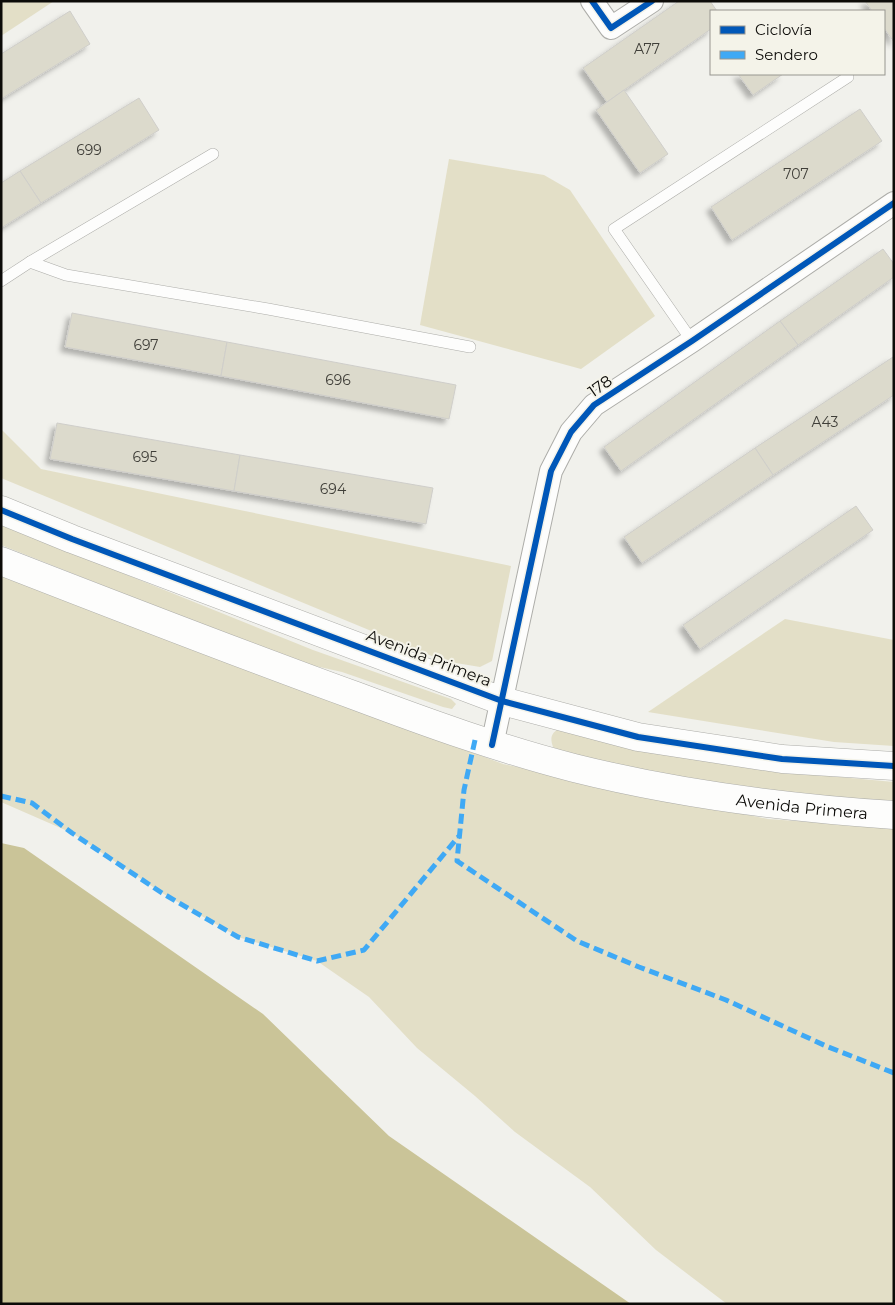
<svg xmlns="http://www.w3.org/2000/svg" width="895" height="1305" viewBox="0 0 895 1305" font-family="Montserrat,sans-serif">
<defs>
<filter id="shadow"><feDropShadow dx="-4.5" dy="4.5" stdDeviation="2.5" flood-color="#0004"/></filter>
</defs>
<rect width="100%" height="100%" fill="#f1f1ec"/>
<!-- green -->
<g fill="#e3dfc7">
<polygon points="1,1 54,1 1,36"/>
<polygon points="449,159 544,175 570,190 655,316 581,369 420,325"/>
<polygon points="1,429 41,469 511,566 492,661 480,667 444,661 1,478"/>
<polygon points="1,524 313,650 451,699 456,704 452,709 443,707 342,672 293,661 1,545"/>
<polygon points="1,572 79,604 503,764 768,819 894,828 894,1304 727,1304 656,1250 590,1187 515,1132 475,1096 417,1048 369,997 317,961 238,937 162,893 72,833 1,802"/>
<polygon points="785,619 894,640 894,746 834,742 648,712"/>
<path d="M558,729L785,772L894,782V802C812,796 729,788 648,772C620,766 592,758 563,752L553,747C550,738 551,734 558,729Z"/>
</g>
<!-- water -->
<polygon fill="#cac498" points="1,843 24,848 263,1014 389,1136 631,1304 1,1304"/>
<!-- building -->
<g fill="#dcdacc" stroke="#cfceca" filter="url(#shadow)">
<polygon points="679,1 710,1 717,11 711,11 711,29 607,102 583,68"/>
<polygon points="865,1 894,1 894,42 884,28 884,11 872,11"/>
<polygon points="70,11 90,44 1,99 1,54"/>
<polygon points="738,74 783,74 753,95"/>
<polygon points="624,90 668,154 640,173 596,110"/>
<polygon points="139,98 159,130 41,203 20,171"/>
<polygon points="860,109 882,141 732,240 711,207"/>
<polygon points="20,171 41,203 1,228 1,183"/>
<polygon points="883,249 894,264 894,277 798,345 780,321"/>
<polygon points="72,313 227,342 221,376 65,347"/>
<polygon points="780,321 798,345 621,471 604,447"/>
<polygon points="227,342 456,385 449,419 221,376"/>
<polygon points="893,357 894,395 773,475 755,448"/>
<polygon points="57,423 240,455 234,491 50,459"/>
<polygon points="755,448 773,475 642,563 624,537"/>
<polygon points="240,455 433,488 426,524 234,491"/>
<polygon points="856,506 873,530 700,649 683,625"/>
</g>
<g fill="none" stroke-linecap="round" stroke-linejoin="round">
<!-- lane casing -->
<g stroke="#adada9" stroke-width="12">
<g id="lane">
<polyline points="30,262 213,154"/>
<polyline points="1,281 30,262 66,275 268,309 470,347"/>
<polyline points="692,341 614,229 848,77"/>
</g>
</g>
<!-- street casing -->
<g stroke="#adada9" stroke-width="24">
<g id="street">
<polyline points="592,1 611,28 652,1"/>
<polyline points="492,745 551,471 571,432 594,405 692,341 894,203"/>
</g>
</g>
<!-- secondary casing -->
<g stroke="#adada9" stroke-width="29">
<g id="secondary">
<polyline points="1,510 72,539 502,701 638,737 782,759 894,766"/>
<path id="s1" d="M1,561C119,607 237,653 356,696C428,723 500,749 574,768C678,794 787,808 894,815"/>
</g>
</g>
<!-- lane -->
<use href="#lane" stroke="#fdfdfc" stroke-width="11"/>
<!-- street -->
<use href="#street" stroke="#fdfdfc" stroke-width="22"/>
<!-- secondary -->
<use href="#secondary" stroke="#fdfdfc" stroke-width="28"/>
<!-- quiet -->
<g stroke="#3fa9f5" stroke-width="5" stroke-dasharray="10 5" stroke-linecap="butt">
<polyline points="475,740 464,790 457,861 577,941 639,967 726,1000 826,1046 894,1073"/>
<polyline points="1,796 32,803 72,833 162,893 238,937 317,961 364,950 459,836"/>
</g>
<!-- cycleway casing -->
<g stroke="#f4f3e9" stroke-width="9">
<g id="cycleway">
<polyline points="592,1 611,28 652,1"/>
<polyline points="1,510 72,539 502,701 638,737 782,759 894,766"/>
<polyline points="492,745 551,471 571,432 594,405 692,341 894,203"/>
</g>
</g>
<!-- cycleway -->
<use href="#cycleway" stroke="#0057b8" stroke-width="6"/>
</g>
<g text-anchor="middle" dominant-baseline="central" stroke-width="4" stroke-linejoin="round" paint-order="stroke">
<!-- number labels -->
<g font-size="14" fill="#403f39">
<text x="647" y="49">A77</text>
<text x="89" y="150">699</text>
<text x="796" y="174">707</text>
<text x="146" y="345">697</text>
<text x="338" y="380">696</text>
<text x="825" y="422">A43</text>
<text x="145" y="457">695</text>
<text x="333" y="489">694</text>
</g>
<!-- street labels -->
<g font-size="16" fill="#0c0b08" stroke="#f4f3e9">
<text transform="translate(600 386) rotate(-35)">178</text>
<text transform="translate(429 658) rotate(21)">Avenida Primera</text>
<text stroke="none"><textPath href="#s1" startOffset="841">Avenida Primera</textPath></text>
</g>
</g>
<!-- border -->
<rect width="895" height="1305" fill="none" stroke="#0c0b08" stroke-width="5"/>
<!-- legend -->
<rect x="710" y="10" width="175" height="65" fill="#f4f3e9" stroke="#97968f"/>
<rect x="720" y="26" width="25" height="8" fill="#0057b8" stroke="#97968f"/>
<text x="755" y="35" font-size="15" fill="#0c0b08">Ciclovía</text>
<rect x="720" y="51" width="25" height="8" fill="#3fa9f5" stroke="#97968f"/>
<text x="755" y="60" font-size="15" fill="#0c0b08">Sendero</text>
</svg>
